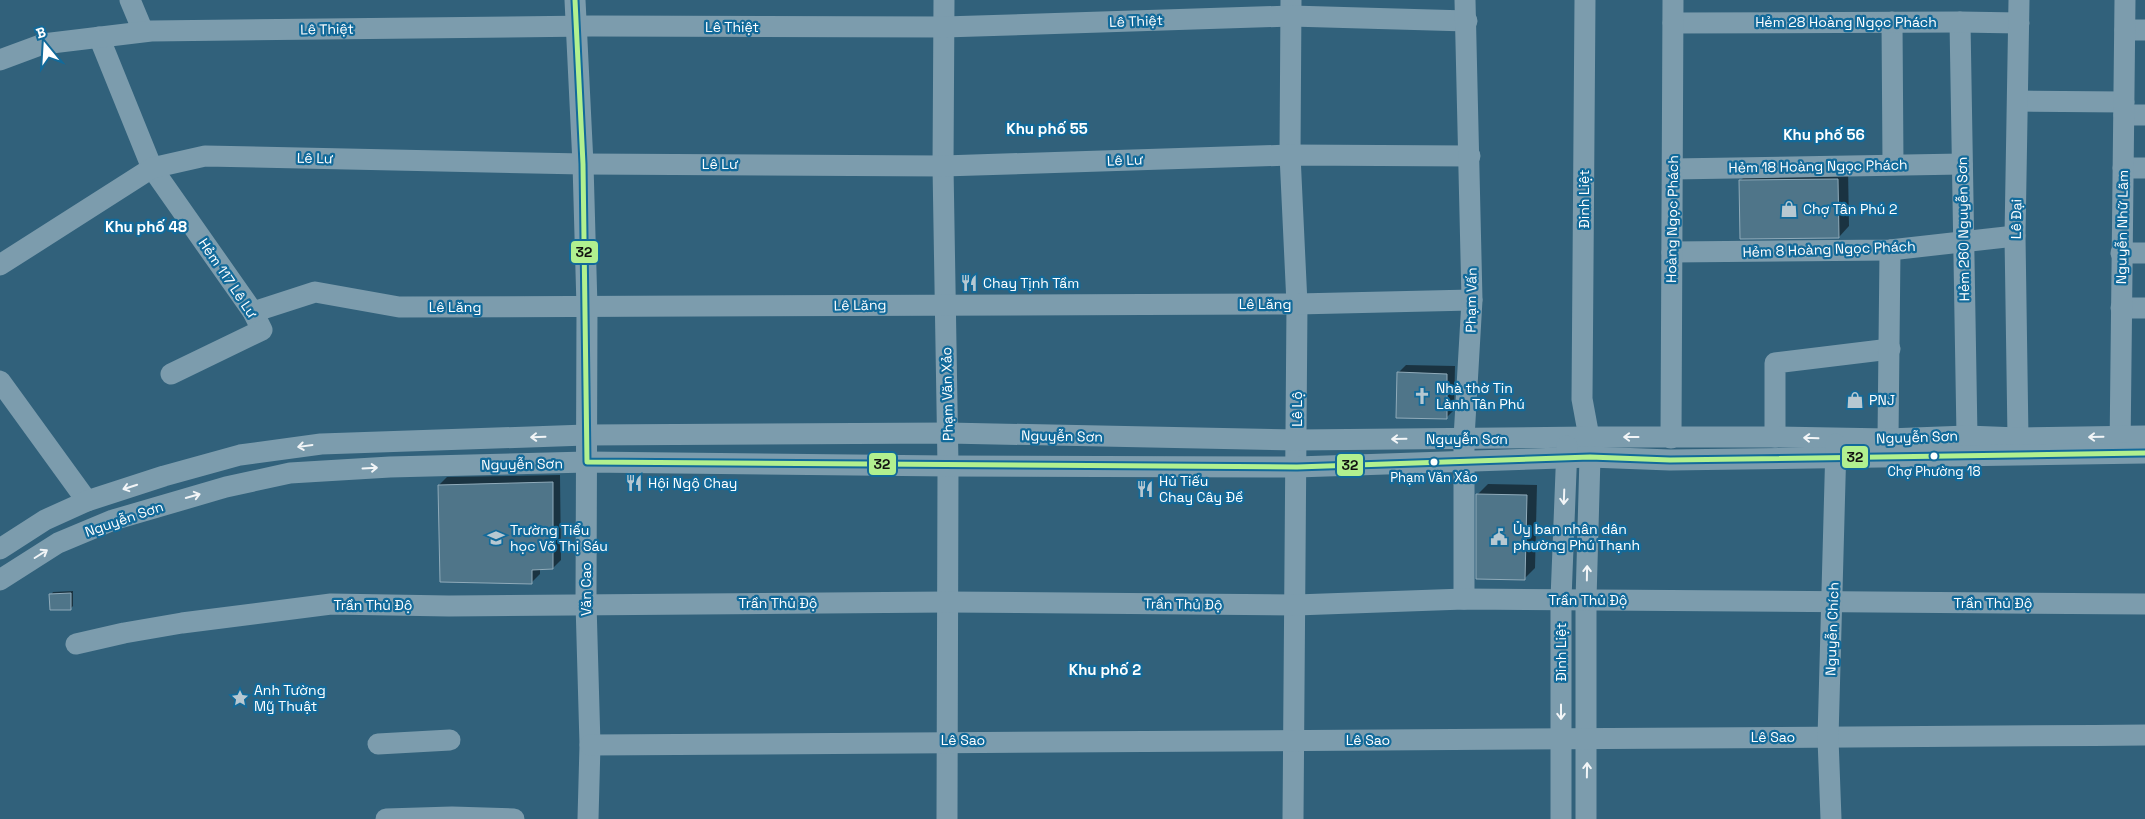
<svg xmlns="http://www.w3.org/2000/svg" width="2145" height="819" viewBox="0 0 2145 819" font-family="'Space Grotesk',sans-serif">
<rect width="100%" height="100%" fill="#31617b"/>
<!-- shadow -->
<g fill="#0007">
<polygon points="1848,169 1849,226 1839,237 1740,181 1751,170"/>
<polygon points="1406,365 1455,366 1454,410 1446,418 1398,373"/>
<polygon points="560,475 561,560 553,568 540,568 540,574 532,582 439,485 447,477"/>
<polygon points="1488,484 1537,485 1535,568 1524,579 1478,494"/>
<polygon points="73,591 73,606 71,608 51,595 53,592"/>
</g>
<!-- building -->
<g fill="#4f7589" stroke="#90abba">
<polygon points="1838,179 1839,238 1740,239 1739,180"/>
<polygon points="1397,372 1447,374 1447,419 1396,418"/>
<polygon points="553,482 553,569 532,570 532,584 440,582 438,485"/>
<polygon points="1476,494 1527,495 1525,580 1476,579"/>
<polygon points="71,593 71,610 50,610 49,594"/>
</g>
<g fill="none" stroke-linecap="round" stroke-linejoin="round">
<!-- minor -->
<g stroke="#7c9cad" stroke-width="21">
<polyline points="130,0 143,31"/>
<polyline points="575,0 583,164 587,307 586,603 590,745 588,819"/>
<polyline points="944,0 943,166 948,466 947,819"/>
<polyline points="1291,0 1290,155 1297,304 1293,819"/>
<polyline points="1585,0 1582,399 1589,437 1590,457 1586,600 1586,819"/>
<polyline points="1892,22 1893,164"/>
<polyline points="1960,22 1967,436"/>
<polyline points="1673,23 1960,22 2019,23"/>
<polyline points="2125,30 2145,30"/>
<polyline points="99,37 152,168 253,312 262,330 171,374"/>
<polyline points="0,60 43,44 151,31 592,26 944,27 1291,16 1467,21"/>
<polyline points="2018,101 2124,102"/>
<polyline points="2124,115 2145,115"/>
<polyline points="2123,168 2145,168"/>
<polyline points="1673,169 1962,164"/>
<polyline points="1672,252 1890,250 2015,236"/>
<polyline points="2121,253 2145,253"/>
<polyline points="0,265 152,168 205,156 583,164 943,166 1290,155 1470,156"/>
<polyline points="2121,308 2145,308"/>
<polyline points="253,312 315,292 399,307 1297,304 1472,300"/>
<polyline points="0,381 87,501"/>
<polyline points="1775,437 1775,363 1890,349"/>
<polyline points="1671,438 1673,0"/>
<polyline points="2018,438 2015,236 2019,0"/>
<polyline points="1888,439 1890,250"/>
<polyline points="2120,451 2125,0"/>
<polyline points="0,549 45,520 87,501 164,476 240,455 321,444 586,435 948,433 1297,440 1589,437 1775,437 1888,439 1967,436 2018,438 2145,436"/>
<polyline points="0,580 58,543 113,520 226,487 290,473 390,467 587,462 948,466 1297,467 1590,457 1670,460 2145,453"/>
<polyline points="1464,599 1464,438 1472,300 1465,0"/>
<polyline points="76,644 124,633 182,623 331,604 449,606 947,602 1296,605 1464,599 2145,604"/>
<polyline points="378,744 450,740"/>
<path d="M590,745C1109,738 1627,739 2145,735"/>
<polyline points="386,819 452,817 514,819"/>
<polyline points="1561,819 1561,599 1567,446"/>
<polyline points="1831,819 1828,738 1836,444"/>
</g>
<!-- bus-1 casing -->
<g stroke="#126a9a" stroke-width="9">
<polyline id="bus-1" points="575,0 583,164 587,462 1297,467 1590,457 1670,460 2145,453"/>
</g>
<!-- bus-1 -->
<use href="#bus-1" stroke="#b1f08f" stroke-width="5"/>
</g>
<!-- one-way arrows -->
<defs><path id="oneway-shaft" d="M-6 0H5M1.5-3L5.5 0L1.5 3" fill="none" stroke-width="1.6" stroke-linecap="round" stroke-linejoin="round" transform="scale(1.25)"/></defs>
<g stroke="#f2f5f7">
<use href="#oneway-shaft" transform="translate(538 437) rotate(178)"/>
<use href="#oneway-shaft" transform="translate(1631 437) rotate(-180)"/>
<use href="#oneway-shaft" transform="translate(2096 437) rotate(179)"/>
<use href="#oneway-shaft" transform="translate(1811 438) rotate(-178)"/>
<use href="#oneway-shaft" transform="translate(1399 439) rotate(179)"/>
<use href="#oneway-shaft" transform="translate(305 446) rotate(172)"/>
<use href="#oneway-shaft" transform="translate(370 468) rotate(-3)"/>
<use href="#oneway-shaft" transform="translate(130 487) rotate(162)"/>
<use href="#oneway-shaft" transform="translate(193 496) rotate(-16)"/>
<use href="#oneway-shaft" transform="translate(1564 497) rotate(92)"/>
<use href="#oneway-shaft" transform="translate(41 554) rotate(-32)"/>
<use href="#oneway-shaft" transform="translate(1587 573) rotate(-89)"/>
<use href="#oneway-shaft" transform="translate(1561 712) rotate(90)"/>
<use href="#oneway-shaft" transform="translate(1587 770) rotate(-89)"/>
</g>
<!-- icons -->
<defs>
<g id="shop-bare" transform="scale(1.35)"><path d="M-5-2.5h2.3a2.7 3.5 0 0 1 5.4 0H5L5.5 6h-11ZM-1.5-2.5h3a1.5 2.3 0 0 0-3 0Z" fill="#b7c8d1" stroke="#126a9a" stroke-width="2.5" paint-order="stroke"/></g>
<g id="restaurant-bare" transform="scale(1.35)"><path d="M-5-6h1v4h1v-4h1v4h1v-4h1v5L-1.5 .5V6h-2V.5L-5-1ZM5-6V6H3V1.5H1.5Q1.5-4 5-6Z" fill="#b7c8d1" stroke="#126a9a" stroke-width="2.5" paint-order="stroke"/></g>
<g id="church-bare" transform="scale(1.35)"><path d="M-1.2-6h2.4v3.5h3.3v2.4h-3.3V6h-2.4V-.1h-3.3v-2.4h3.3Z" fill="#b7c8d1" stroke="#126a9a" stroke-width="2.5" paint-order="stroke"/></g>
<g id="civic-bare" transform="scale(1.35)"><path d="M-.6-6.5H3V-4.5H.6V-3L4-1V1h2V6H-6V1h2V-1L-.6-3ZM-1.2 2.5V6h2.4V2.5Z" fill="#b7c8d1" stroke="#126a9a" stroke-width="2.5" paint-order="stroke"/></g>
<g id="school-bare" transform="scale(1.35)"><path d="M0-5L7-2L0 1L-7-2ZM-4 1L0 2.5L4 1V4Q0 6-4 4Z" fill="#b7c8d1" stroke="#126a9a" stroke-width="2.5" paint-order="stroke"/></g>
<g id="sight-bare" transform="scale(1.35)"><path d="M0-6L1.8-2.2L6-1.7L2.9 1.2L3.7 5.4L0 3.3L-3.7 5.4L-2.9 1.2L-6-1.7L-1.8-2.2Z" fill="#b7c8d1" stroke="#126a9a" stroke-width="2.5" paint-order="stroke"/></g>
</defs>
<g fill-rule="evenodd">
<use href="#shop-bare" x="1789" y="209"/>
<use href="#restaurant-bare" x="969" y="283"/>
<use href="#church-bare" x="1422" y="396"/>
<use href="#shop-bare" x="1855" y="400"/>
<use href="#restaurant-bare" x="634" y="483"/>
<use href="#restaurant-bare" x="1145" y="489"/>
<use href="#civic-bare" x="1499" y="537"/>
<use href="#school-bare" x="496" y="538"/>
<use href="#sight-bare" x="240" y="698"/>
</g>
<!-- markers -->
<g fill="#fff" stroke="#126a9a" stroke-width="2">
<circle cx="1934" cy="456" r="4.5"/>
<circle cx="1434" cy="462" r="4.5"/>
</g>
<g text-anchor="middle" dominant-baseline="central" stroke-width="4.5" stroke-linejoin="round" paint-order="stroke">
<!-- bus labels -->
<g font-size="13" fill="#fff" stroke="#126a9a">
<text x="1934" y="471">Chợ Phường 18</text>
<text x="1434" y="477">Phạm Văn Xảo</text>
</g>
<!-- street labels -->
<g font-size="14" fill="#fff" stroke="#126a9a">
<text transform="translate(1136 21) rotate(-2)">Lê Thiệt</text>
<text x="1846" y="22">Hẻm 28 Hoàng Ngọc Phách</text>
<text x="732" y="27">Lê Thiệt</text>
<text transform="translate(327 29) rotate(-1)">Lê Thiệt</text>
<text transform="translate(315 158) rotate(1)">Lê Lư</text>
<text transform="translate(1125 160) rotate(-2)">Lê Lư</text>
<text x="720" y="164">Lê Lư</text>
<text transform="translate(1818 166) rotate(-1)">Hẻm 18 Hoàng Ngọc Phách</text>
<text transform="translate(1584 199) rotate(-90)">Đinh Liệt</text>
<text transform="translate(1672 219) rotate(-89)">Hoàng Ngọc Phách</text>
<text transform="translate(2016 219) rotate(-89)">Lê Đại</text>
<text transform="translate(2122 227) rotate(-89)">Nguyễn Nhữ Lãm</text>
<text transform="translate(1963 229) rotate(-91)">Hẻm 260 Nguyễn Sơn</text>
<text transform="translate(1829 249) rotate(-2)">Hẻm 8 Hoàng Ngọc Phách</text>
<text transform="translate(228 278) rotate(56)">Hẻm 117 Lê Lư</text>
<text transform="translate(1471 300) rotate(-89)">Phạm Vấn</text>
<text x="1265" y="304">Lê Lăng</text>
<text transform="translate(860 305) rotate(-1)">Lê Lăng</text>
<text x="455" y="307">Lê Lăng</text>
<text transform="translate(947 394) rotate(-91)">Phạm Văn Xảo</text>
<text transform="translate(1297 409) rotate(-90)">Lê Lộ</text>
<text transform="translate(1062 436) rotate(1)">Nguyễn Sơn</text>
<text transform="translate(1917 437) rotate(-2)">Nguyễn Sơn</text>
<text x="1467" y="439">Nguyễn Sơn</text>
<text transform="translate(522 464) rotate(-1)">Nguyễn Sơn</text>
<text transform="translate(124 519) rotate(-19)">Nguyễn Sơn</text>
<text transform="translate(586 589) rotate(-90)">Văn Cao</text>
<text x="1588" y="600">Trần Thủ Độ</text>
<text x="778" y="603">Trần Thủ Độ</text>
<text x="1993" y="603">Trần Thủ Độ</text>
<text transform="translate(1183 604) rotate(1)">Trần Thủ Độ</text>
<text x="373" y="605">Trần Thủ Độ</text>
<text transform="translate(1832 629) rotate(-88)">Nguyễn Chích</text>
<text transform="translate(1561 652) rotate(-90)">Đinh Liệt</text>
<text x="1773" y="737">Lê Sao</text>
<text x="963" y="740">Lê Sao</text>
<text x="1368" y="740">Lê Sao</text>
</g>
<!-- poi labels -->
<g font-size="14" fill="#fff" stroke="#126a9a" text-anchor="start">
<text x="1803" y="209">Chợ Tân Phú 2</text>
<text x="983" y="283">Chay Tịnh Tầm</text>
<text x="1436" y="388">Nhà thờ Tin<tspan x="1436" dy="16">Lành Tân Phú</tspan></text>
<text x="1869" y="400">PNJ</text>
<text x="1159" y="481">Hủ Tiếu<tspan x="1159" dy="16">Chay Cây Đề</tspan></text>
<text x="648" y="483">Hội Ngộ Chay</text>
<text x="1513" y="529">Ủy ban nhân dân<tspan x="1513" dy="16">phường Phú Thạnh</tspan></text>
<text x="510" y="530">Trường Tiểu<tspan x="510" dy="16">học Võ Thị Sáu</tspan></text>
<text x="254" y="690">Anh Tường<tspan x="254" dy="16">Mỹ Thuật</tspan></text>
</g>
<!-- neighbourhood labels -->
<g font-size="15" font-weight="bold" fill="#fff" stroke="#126a9a">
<text x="1047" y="128">Khu phố 55</text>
<text x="1824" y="134">Khu phố 56</text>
<text x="146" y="226">Khu phố 48</text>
<text x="1105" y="669">Khu phố 2</text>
</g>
</g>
<g stroke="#126a9a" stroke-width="2">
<rect x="570" y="240" width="29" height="24" rx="5" fill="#b1f08f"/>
<rect x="1841" y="445" width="28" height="24" rx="5" fill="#b1f08f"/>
<rect x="868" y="452" width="29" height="24" rx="5" fill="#b1f08f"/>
<rect x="1336" y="453" width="28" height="24" rx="5" fill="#b1f08f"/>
</g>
<g font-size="14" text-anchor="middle" font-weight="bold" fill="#111">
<text x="584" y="257">32</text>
<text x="1855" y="462">32</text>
<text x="882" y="469">32</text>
<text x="1350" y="470">32</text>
</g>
<!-- north arrow -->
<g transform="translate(45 45) rotate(342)" stroke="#126a9a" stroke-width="4" paint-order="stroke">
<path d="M0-4L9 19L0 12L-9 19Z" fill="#ffffff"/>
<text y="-8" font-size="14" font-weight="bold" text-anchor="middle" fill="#ffffff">B</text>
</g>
</svg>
